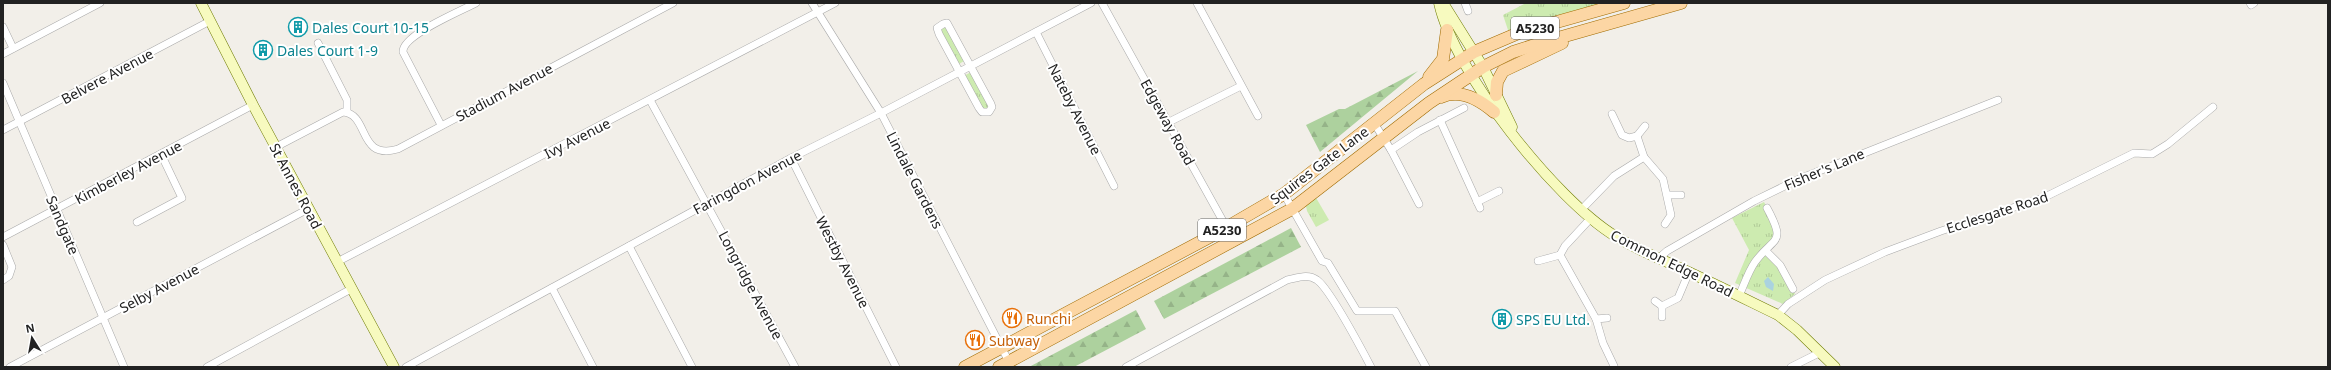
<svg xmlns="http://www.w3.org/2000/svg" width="2331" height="370" viewBox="0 0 2331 370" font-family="'Noto Sans',sans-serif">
<defs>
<pattern id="grass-tufts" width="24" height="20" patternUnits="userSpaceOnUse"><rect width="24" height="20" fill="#cdebb0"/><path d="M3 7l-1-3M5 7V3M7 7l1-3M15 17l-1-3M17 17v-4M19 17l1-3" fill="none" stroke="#b0c997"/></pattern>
<pattern id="forest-firs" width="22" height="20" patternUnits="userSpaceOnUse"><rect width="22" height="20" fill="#add19e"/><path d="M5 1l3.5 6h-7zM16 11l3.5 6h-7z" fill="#95b388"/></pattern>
</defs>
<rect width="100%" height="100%" fill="#f2efe9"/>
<!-- grass -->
<g fill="url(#grass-tufts)">
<polygon points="1526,3 1607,3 1509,33 1503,15"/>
<polygon points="947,23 967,59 956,66 939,34 939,26"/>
<polygon points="973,71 991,104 985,113 962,77"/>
<polygon points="1315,196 1329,220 1316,227 1307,211 1306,206"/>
<polygon points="1764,202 1778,229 1766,251 1780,265 1795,294 1783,304 1735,283 1749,250 1732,218"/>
</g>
<!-- forest -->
<g fill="url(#forest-firs)">
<polygon points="1418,71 1320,152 1306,125 1339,109 1345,109"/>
<polygon points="1291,228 1301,247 1164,319 1154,301"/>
<polygon points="1136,310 1146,329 1074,367 1029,367"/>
</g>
<!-- water -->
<polygon fill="#aad3df" points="1768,277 1774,284 1773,291 1766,287 1764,281"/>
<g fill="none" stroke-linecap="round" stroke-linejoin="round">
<!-- street casing -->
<g stroke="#a9a9a9" stroke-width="8">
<g id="street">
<polyline points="812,3 881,113 1009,362"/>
<polyline points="1102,3 1234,241"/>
<polyline points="1197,3 1258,116"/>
<polyline points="1465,3 1468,11"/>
<polyline points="2250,3 2251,5 2254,3"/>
<polygon points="947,23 991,104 992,107 989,112 982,112 979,108 939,34 937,28 943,24"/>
<polyline points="3,27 13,48"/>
<polyline points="1036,32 1114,186"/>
<polyline points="318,43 347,100 347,112"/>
<polyline points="3,54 100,3"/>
<polyline points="3,83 124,367"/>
<polyline points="650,100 795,367"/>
<polyline points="1612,114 1622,135 1629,138 1637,136 1644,157 1663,179 1671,215 1665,224"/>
<polyline points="1440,120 1480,208"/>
<polyline points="1167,123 1241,86"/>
<polyline points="1374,123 1391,150 1419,204"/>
<path d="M441,125L403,52C402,35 461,11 476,3"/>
<polyline points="3,130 210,21"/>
<polyline points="1637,136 1645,126"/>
<path d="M276,147L343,112C370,114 357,161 398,149L673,3"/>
<polyline points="1391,150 1418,132 1464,108"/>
<polyline points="791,158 896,367"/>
<polyline points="1284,194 1322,261 1328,263 1357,311 1395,311 1426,367"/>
<polyline points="1668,195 1681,195"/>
<polyline points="1477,202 1499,191"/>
<polyline points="1582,209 1614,176 1644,157"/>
<polyline points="1591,218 1565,246 1560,255 1596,319 1603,343 1614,366"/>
<polyline points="137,222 182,198 161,154"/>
<polyline points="3,237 253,105"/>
<polyline points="3,245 12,267 9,276 3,280"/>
<polyline points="629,246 692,367"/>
<polyline points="1766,251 1780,265 1793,289"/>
<polyline points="1659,258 1667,251 1754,201 1799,179 1998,100"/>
<polyline points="1538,261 1560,255"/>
<polyline points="337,262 835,3"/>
<polyline points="552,288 593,367"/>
<path d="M1739,296C1744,285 1748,272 1755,262C1774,236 1787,245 1767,208"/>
<polyline points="1655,301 1662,306 1678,298 1689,272"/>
<polyline points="1662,306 1662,317"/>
<polyline points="1778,315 1788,304 1825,280 1885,252 1941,231 2043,198 2134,153 2152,154 2168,144 2213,107"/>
<polyline points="1596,319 1607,318"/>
<polyline points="10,367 308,209"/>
<polyline points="207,367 351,289"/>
<polyline points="406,367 791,158 881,113 1091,3"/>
<path d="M1126,367L1287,280C1297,278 1308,273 1317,280C1330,289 1362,350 1371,367"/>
<polyline points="1791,367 1821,352"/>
</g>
</g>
<!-- secondary casing -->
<g stroke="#707d05" stroke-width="11">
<g id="secondary">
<polyline points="201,3 253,105 394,367"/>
<path d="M1439,3C1454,72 1555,199 1615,236C1635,249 1659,258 1680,268C1713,283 1745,299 1778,315L1797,330L1835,367"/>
<polyline points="1443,3 1483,67 1512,127"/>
</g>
</g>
<!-- primary casing -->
<g stroke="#a06b00" stroke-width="13">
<g id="primary">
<polyline points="1429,77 1443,59 1447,30"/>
<polyline points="1496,95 1497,82 1503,71 1562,43"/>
<path d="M1441,97C1461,88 1480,100 1494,112"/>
<polyline points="965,367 1217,233 1284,194 1424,84 1474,52 1521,32 1624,3"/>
<polyline points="999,367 1292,209 1429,103 1483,67 1513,52 1544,42 1681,3"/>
</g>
</g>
<!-- street -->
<use href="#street" stroke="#fff" stroke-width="7"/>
<!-- secondary -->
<use href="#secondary" stroke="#f7fabf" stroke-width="10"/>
<!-- primary -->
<use href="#primary" stroke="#fcd6a4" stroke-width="12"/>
</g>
<!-- icons -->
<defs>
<g id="building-ring" transform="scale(1)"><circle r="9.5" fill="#fff" stroke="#0f9aa8" stroke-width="1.5"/><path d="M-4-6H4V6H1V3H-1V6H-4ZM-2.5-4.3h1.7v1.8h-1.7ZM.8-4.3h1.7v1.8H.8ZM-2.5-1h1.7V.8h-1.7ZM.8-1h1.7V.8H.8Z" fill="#0f9aa8"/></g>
<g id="restaurant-ring" transform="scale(1)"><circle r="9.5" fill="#fff" stroke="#e8710a" stroke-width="1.5"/><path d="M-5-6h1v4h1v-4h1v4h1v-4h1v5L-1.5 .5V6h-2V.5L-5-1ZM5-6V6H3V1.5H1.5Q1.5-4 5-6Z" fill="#e8710a"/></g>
</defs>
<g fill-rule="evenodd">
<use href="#building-ring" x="298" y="27"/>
<use href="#building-ring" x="263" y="50"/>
<use href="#restaurant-ring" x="1012" y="318"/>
<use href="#building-ring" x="1502" y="319"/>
<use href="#restaurant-ring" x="975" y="340"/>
</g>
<g text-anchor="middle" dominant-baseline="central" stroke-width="4" stroke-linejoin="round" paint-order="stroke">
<!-- shield labels -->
<g fill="#fff" stroke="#646464" stroke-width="1">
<rect x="1511" y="17" width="48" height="22" rx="3"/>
<rect x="1198" y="219" width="48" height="22" rx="3"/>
</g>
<g font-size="13" font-weight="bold" fill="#222">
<text x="1535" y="28">A5230</text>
<text x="1222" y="230">A5230</text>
</g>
<!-- culture labels -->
<g font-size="14" fill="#0d838f" stroke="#fff" text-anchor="start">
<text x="312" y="27">Dales Court 10-15</text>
<text x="277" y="50">Dales Court 1-9</text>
<text x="1516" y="319">SPS EU Ltd.</text>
</g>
<!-- street labels -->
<g font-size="14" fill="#222" stroke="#fff">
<text transform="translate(107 76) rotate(-28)">Belvere Avenue</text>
<text transform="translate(504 92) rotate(-28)">Stadium Avenue</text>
<text transform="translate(1075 109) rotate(63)">Nateby Avenue</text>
<text transform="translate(1168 122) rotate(61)">Edgeway Road</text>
<text transform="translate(577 138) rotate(-27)">Ivy Avenue</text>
<text transform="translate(1319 165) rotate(-37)">Squires Gate Lane</text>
<text transform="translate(1824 169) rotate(-23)">Fisher's Lane</text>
<text transform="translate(128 172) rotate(-28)">Kimberley Avenue</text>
<text transform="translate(915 180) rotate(63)">Lindale Gardens</text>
<text transform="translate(747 182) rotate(-28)">Faringdon Avenue</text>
<text transform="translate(296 186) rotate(62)">St Annes Road</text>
<text transform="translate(1997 212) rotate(-18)">Ecclesgate Road</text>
<text transform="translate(63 225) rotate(67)">Sandgate</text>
<text transform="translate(843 262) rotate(63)">Westby Avenue</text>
<text transform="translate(1672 263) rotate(26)">Common Edge Road</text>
<text transform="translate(751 285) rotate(62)">Longridge Avenue</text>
<text transform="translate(159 288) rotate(-28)">Selby Avenue</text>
</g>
<!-- food labels -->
<g font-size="14" fill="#c56008" stroke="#fff" text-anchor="start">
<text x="1026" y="318">Runchi</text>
<text x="989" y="340">Subway</text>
</g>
</g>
<!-- border -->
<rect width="2331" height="370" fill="none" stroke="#222222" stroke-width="8"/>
<!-- north arrow -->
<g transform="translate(32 338) rotate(349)" stroke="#ffffff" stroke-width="3" paint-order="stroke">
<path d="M0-3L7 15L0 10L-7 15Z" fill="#222222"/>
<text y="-6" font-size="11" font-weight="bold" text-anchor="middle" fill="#222222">N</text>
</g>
</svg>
